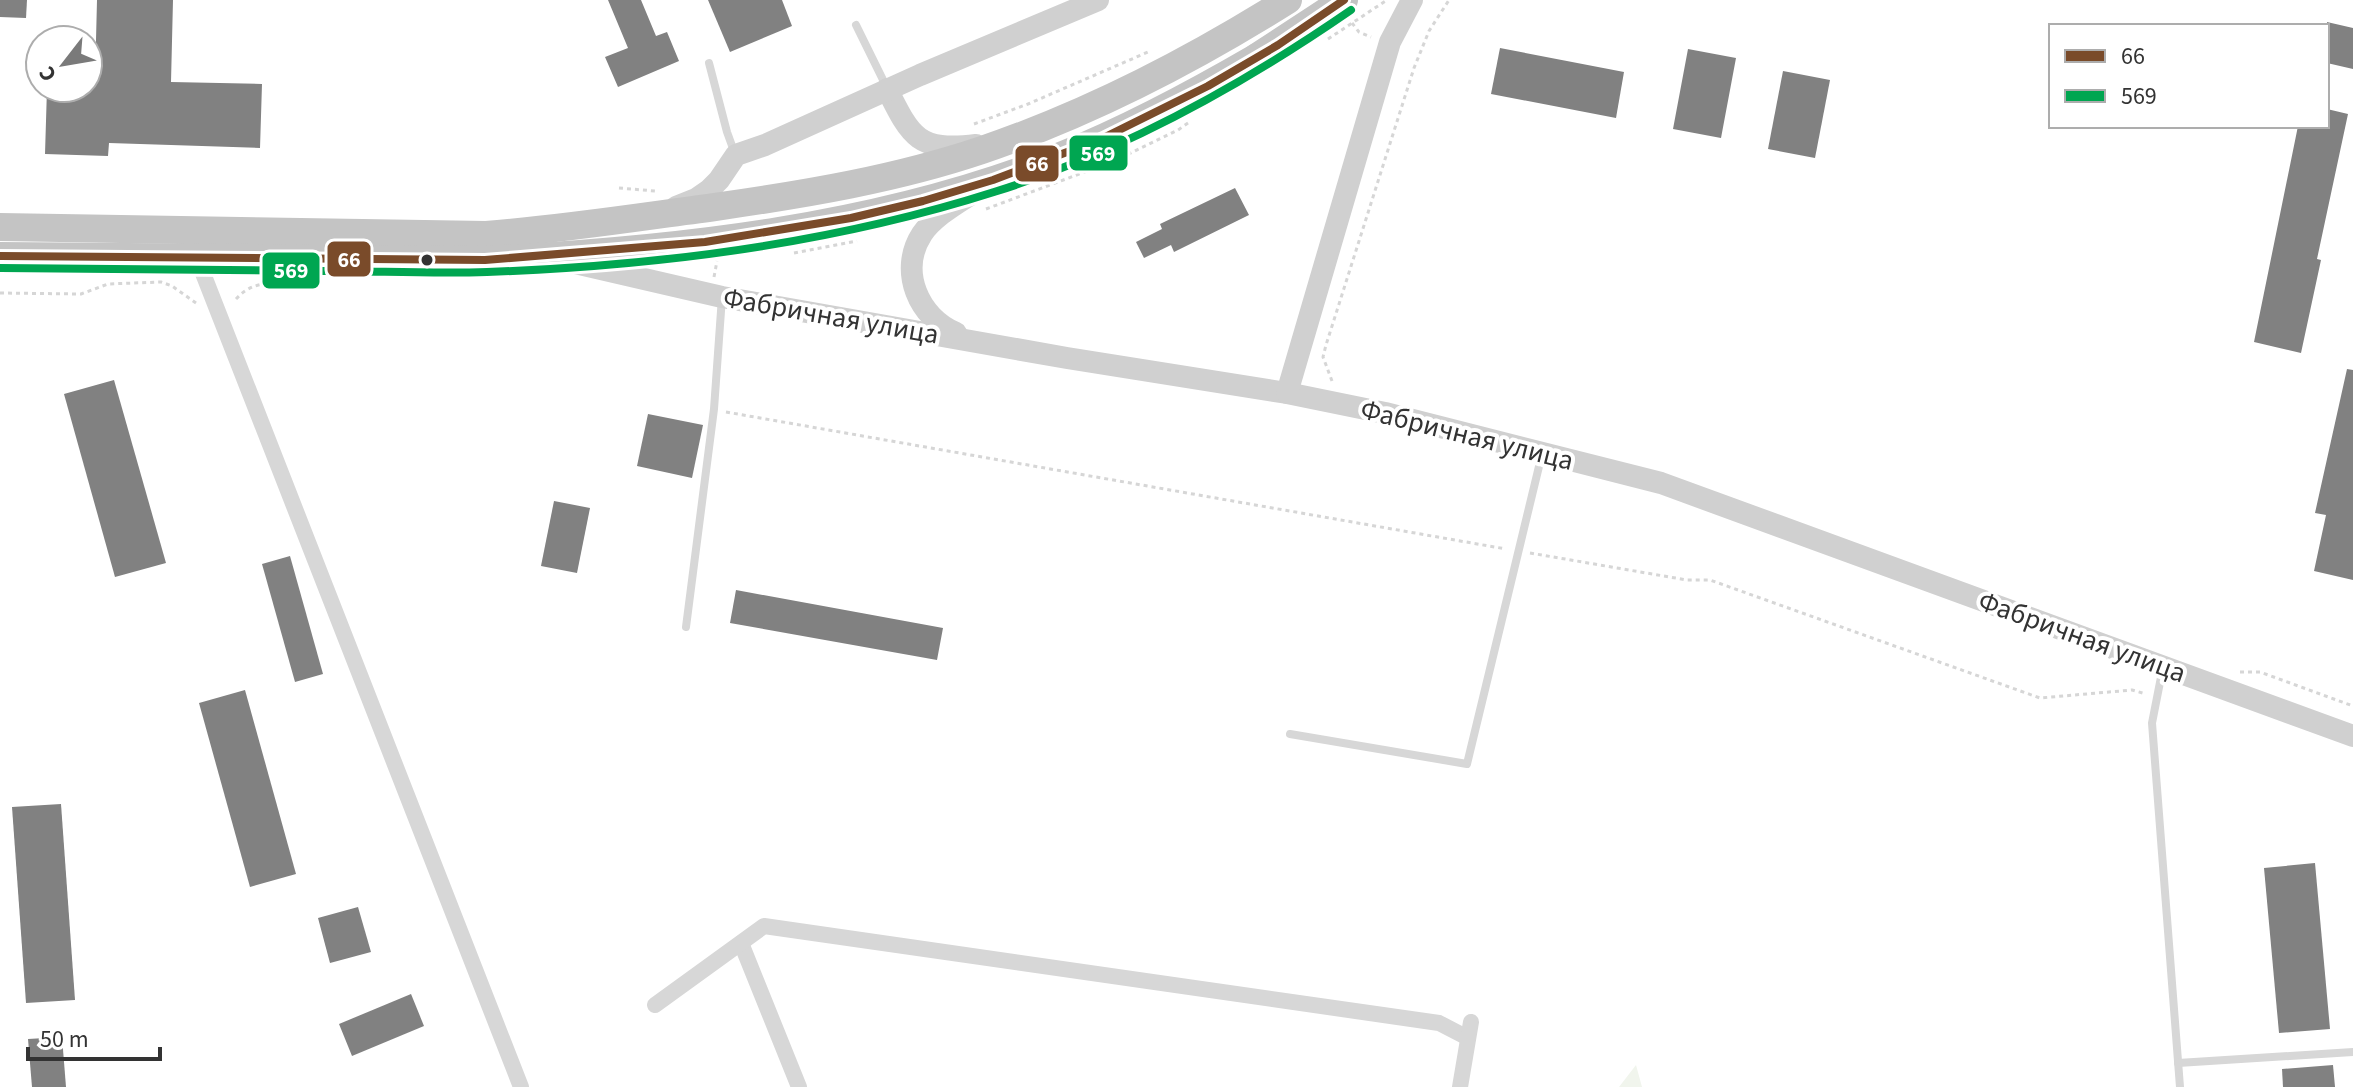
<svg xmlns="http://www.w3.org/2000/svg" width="2353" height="1087" viewBox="0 0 2353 1087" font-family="'Source Sans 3',sans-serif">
<rect width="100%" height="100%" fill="#fff"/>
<!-- green -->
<polygon fill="#f1f5ed" points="1636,1065 1642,1087 1619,1087"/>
<!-- building -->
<g fill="#818181">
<polygon points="0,0 27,0 26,18 0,17"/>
<polygon points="97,0 173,0 171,82 262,84 260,148 109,143 108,156 45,154 47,88 88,88 88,79 95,80"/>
<polygon points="608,0 641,0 656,36 667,32 679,61 618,87 605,57 628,48"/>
<polygon points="708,0 782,0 792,26 730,52"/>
<polygon points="2327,22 2353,28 2353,69 2327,63"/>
<polygon points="1500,48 1624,72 1616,118 1491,94"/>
<polygon points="1688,49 1736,58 1721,138 1673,129"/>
<polygon points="1783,71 1830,80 1815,158 1768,149"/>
<polygon points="2327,109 2348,114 2317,259 2321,260 2301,353 2254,342 2298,126 2327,126"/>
<polygon points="1235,188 1249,215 1174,252 1171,245 1144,258 1136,242 1162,229 1160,224"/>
<polygon points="2347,369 2353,370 2353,580 2314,571 2326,515 2315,513"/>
<polygon points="114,380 166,563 115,577 64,394"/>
<polygon points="648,414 703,425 692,478 637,466"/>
<polygon points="554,501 590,508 577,573 541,566"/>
<polygon points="290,556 323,674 295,682 262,564"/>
<polygon points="736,590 943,628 937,660 730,623"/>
<polygon points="245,690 296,874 250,887 199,703"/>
<polygon points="61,804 75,1000 26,1003 12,807"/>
<polygon points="2315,863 2330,1029 2279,1033 2264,868"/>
<polygon points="358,907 371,952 330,963 318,918"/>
<polygon points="411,994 424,1026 352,1056 339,1024"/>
<polygon points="62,1037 66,1087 32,1087 28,1039"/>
<polygon points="2333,1065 2335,1087 2283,1087 2282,1069"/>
</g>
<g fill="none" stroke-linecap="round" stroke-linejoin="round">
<!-- path -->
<g stroke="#d6d6d6" stroke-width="3" stroke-dasharray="4 4" stroke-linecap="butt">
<polyline points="1352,23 1359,32 1371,37"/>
<polyline points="974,124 1028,104 1148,52"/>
<polyline points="619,188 655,191"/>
<polyline points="986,209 1114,161 1178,130 1191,121"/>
<polyline points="794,253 857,241"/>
<polyline points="714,277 717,261"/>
<polyline points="0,293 81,294 108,284 161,282 172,286 196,303"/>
<path d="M236,299C248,286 258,284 275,283"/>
<polyline points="1332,381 1323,357 1326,345 1414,68 1429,31 1449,0"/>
<polyline points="726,412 1506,549"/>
<polyline points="1530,553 1687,580 1710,580 2040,698 2132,690 2146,694"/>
<polyline points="2240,672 2260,672 2353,706"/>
</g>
<!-- lane -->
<g stroke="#d7d7d7" stroke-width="8">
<polyline points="856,25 887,88"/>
<polyline points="709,63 727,132 735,154"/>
<polyline points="686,627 714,409 722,297"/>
<polyline points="2163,667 2152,723 2180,1087"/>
<polyline points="1290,734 1467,764 1542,454"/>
<polyline points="2178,1063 2353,1052"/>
</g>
<!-- street -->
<g stroke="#d7d7d7" stroke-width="16">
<polyline points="197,258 521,1087"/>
<polyline points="741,943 799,1087"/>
<polyline points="655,1005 764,926 1439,1023 1468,1038"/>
<polyline points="1460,1087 1471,1022"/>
</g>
<!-- secondary -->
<g stroke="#d0d0d0" stroke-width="22">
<path d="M887,89C911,137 918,152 976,145"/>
<polyline points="676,207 696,199 709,190 719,180 736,155 765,145 920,75 1098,0"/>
<polyline points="562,260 722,297 1067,358 1287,393 1385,413 1661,483 2353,736"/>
<path d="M956,333C919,318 898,271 922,234C934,216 958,203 976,191"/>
<polyline points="1287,393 1390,42 1412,0"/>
</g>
<!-- highway -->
<g stroke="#c4c4c4" stroke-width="28">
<path d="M0,227L486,235C563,229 639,217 715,207C806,194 896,179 982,150C1091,113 1191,61 1288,0"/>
<path d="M0,256L485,260C679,250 881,228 1063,155C1130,128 1195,93 1257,57"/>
</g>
<!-- path-bridge -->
<polyline stroke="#d6d6d6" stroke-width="3" stroke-dasharray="4 4" stroke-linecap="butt" points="1328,39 1387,0"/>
<!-- highway-bridge -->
<polyline stroke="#c4c4c4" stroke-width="28" points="1257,57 1344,0"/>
<!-- bus-1 casing -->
<g stroke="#fff" stroke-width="14">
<polyline id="bus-1" points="0,256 485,260 705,242 851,218 923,201 993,180 1099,140 1208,86 1278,45 1344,0"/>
</g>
<!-- bus-2 casing -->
<g stroke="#fff" stroke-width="14">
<path id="bus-2" d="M0,268C108,269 216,270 325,271C378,271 433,274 487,272C657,266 831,244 994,192C1122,152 1241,86 1351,10"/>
</g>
<!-- bus-1 -->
<use href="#bus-1" stroke="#7a4b2a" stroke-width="8"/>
<!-- bus-2 -->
<use href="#bus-2" stroke="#00a651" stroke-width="8"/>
</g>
<!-- markers -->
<circle fill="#333" stroke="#fff" stroke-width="3" cx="427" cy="260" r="7"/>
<g text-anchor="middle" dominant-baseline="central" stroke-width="8" stroke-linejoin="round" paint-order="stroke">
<!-- street labels -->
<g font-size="28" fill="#333" stroke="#fff">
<text transform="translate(831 316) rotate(10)">Фабричная улица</text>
<text transform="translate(1467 435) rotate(14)">Фабричная улица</text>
<text transform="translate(2082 637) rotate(20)">Фабричная улица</text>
</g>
</g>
<g stroke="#fff" stroke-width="3">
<rect x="1068" y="134" width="61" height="38" rx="8" fill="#00a651"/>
<rect x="1014" y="144" width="46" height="39" rx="8" fill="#7a4b2a"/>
<rect x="326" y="240" width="46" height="38" rx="8" fill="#7a4b2a"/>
<rect x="261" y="251" width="60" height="39" rx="8" fill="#00a651"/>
</g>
<g font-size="22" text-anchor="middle" font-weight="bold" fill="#fff">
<text x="1098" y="161">569</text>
<text x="1037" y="171">66</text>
<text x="349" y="267">66</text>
<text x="291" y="278">569</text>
</g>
<!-- legend -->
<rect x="2049" y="24" width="280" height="104" fill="#ffffff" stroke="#adadad" stroke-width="2"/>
<rect x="2065" y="50" width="40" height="12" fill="#7a4b2a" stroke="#adadad" stroke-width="2"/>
<text x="2121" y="64" font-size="24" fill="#333333">66</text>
<rect x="2065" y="90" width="40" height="12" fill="#00a651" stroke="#adadad" stroke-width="2"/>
<text x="2121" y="104" font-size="24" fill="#333333">569</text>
<!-- north arrow -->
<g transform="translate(64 64) rotate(239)"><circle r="38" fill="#ffffff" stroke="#adadad" stroke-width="2"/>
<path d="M0-6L14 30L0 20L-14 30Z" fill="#7a7a7a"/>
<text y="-12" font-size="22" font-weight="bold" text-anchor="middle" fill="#333333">С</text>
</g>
<!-- scale -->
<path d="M28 1047v12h132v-12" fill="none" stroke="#333333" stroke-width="4"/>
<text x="40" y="1047" font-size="24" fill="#333333" stroke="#ffffff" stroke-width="6" paint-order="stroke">50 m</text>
</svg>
